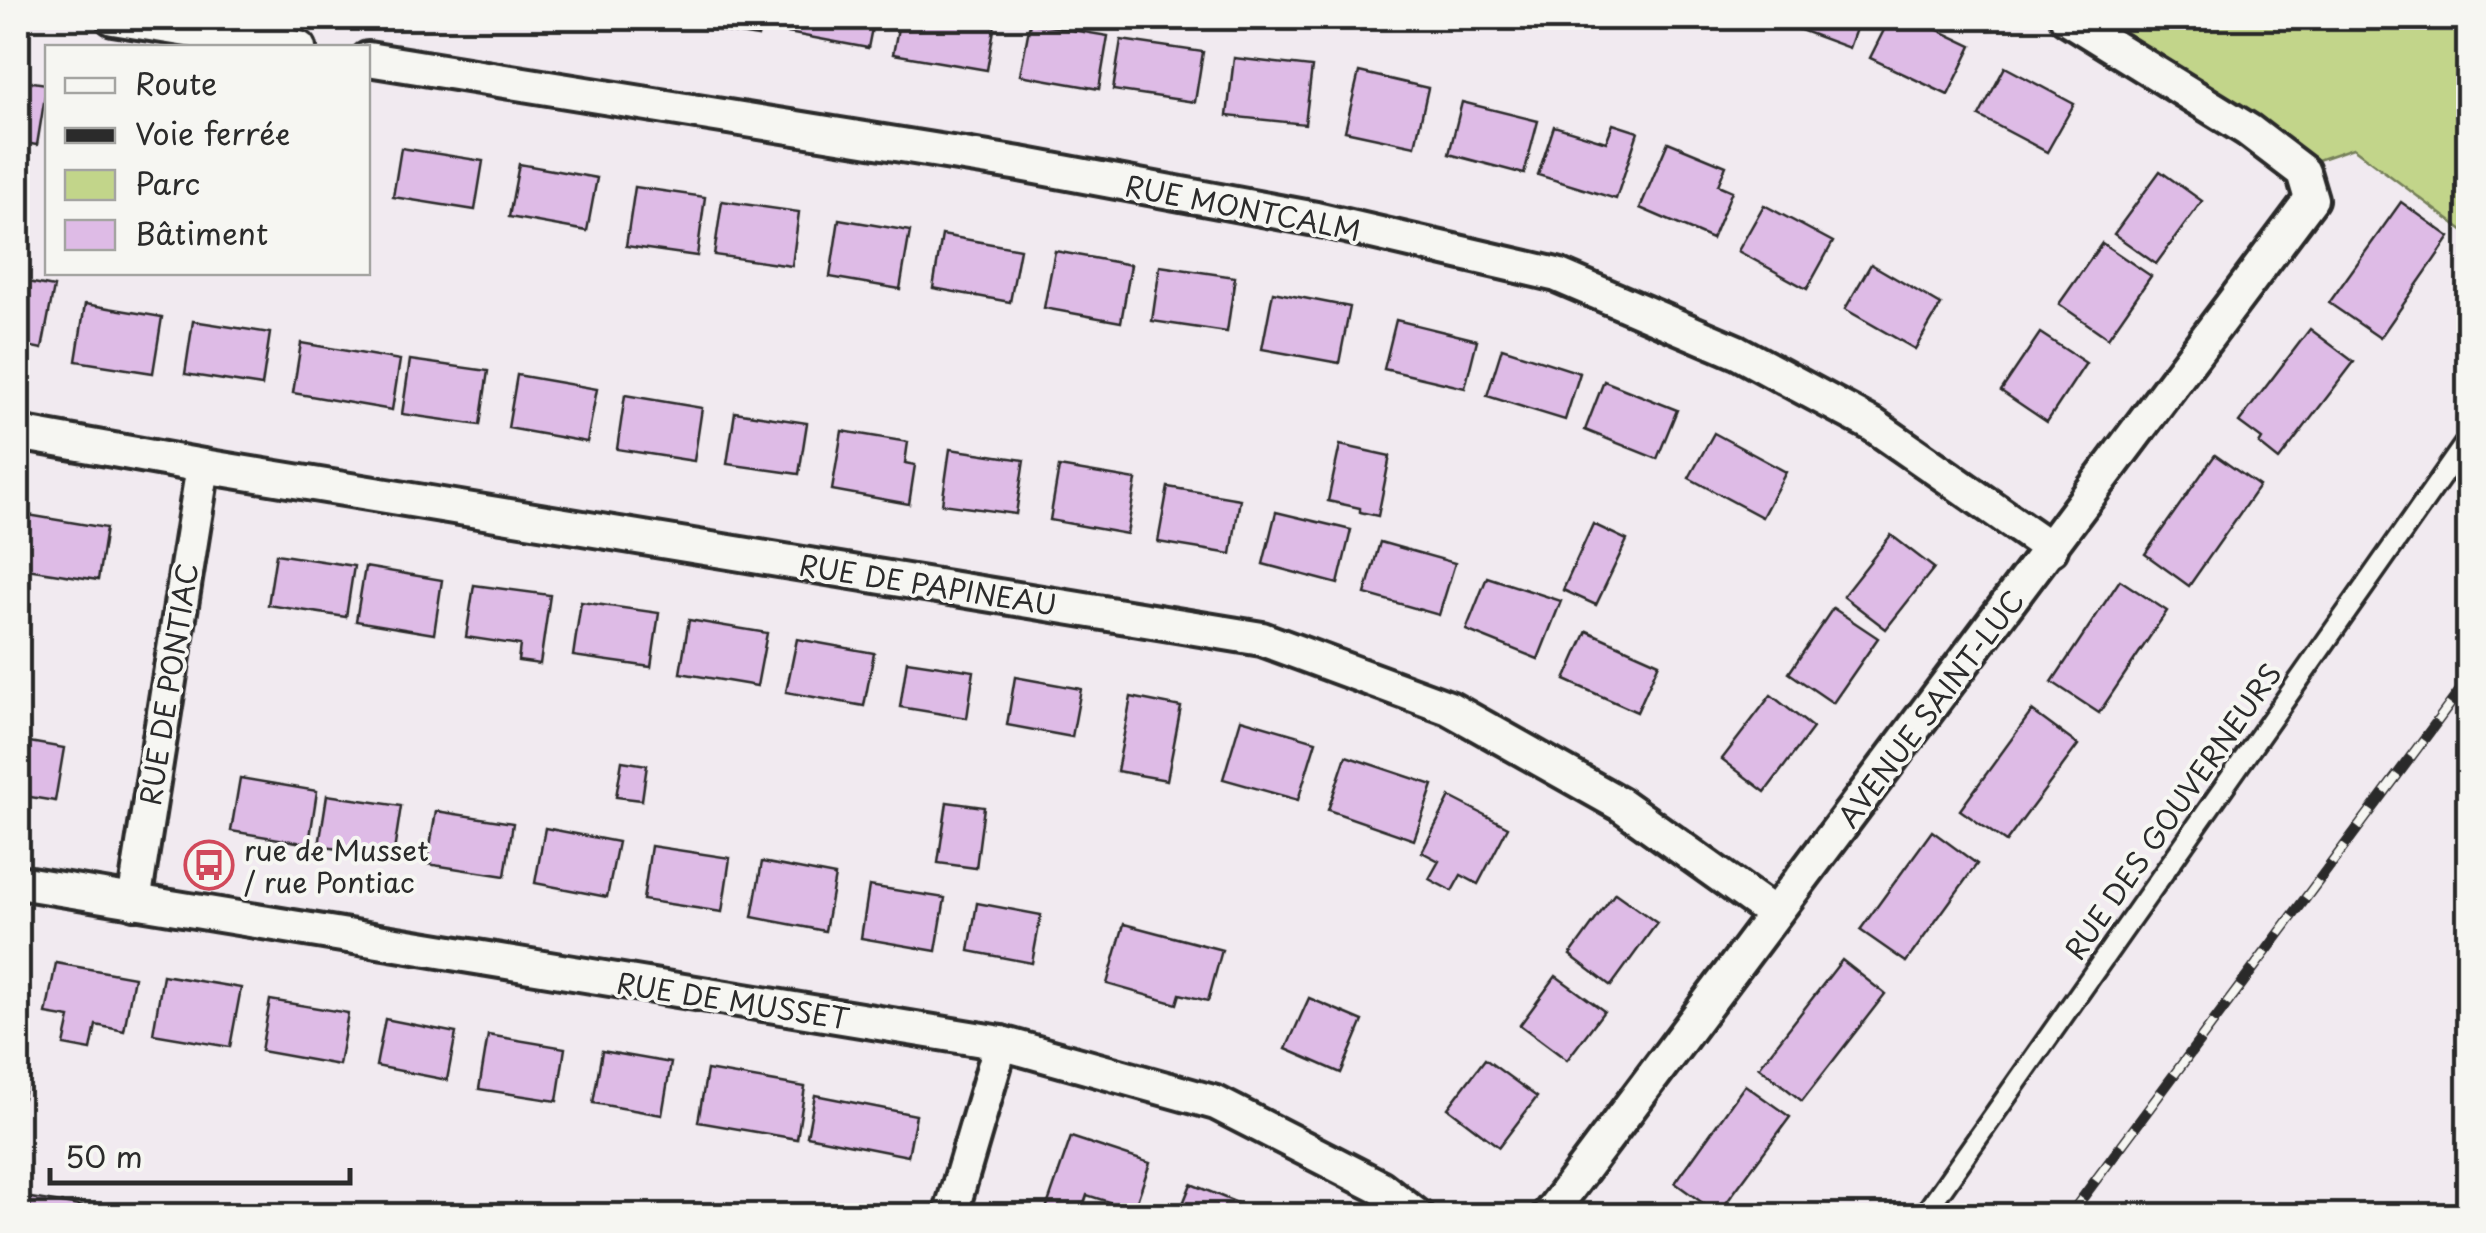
<svg xmlns="http://www.w3.org/2000/svg" width="2486" height="1233" viewBox="0 0 2486 1233" font-family="'Playpen Sans',sans-serif">
<rect width="100%" height="100%" fill="#f1eaf0"/>
<filter id="ink" filterUnits="userSpaceOnUse"><feTurbulence type="fractalNoise" baseFrequency=".01" numOctaves="2"/><feDisplacementMap in="SourceGraphic" scale="20" xChannelSelector="R" yChannelSelector="G"/><feConvolveMatrix kernelMatrix="1 2 1 2 8 2 1 2 1" color-interpolation-filters="sRGB"/></filter>
<g filter="url(#ink)">
<!-- green -->
<polygon fill="#c2d58a" stroke="#76805a" stroke-width="2.5" points="2087,18 2468,18 2468,234 2353,148 2309,163"/>
<!-- building -->
<g fill="#debbe6" stroke="#2b2b2b" stroke-width="2.5">
<polygon points="681,18 762,18 758,37 680,24"/>
<polygon points="791,18 874,18 868,48 788,33"/>
<polygon points="900,18 996,18 987,70 893,54"/>
<polygon points="1768,18 1860,18 1849,48"/>
<polygon points="1890,18 1913,18 1972,46 1948,95 1870,58"/>
<polygon points="1030,23 1108,36 1099,89 1020,75"/>
<polygon points="1121,40 1203,52 1195,102 1113,90"/>
<polygon points="1234,58 1312,67 1305,124 1227,116"/>
<polygon points="2005,67 2074,104 2047,152 1979,116"/>
<polygon points="1359,72 1428,88 1415,146 1345,131"/>
<polygon points="18,80 47,84 37,145 18,142"/>
<polygon points="1462,102 1538,121 1524,174 1449,154"/>
<polygon points="1613,124 1638,132 1616,199 1538,175 1554,126 1606,142"/>
<polygon points="1668,142 1726,166 1718,185 1732,191 1712,239 1640,208"/>
<polygon points="401,148 483,161 475,210 393,197"/>
<polygon points="519,164 597,178 587,231 509,217"/>
<polygon points="2160,171 2202,201 2156,264 2114,234"/>
<polygon points="635,187 705,197 697,256 626,246"/>
<polygon points="722,201 799,212 792,266 714,255"/>
<polygon points="2401,202 2450,237 2380,338 2329,303"/>
<polygon points="1764,205 1833,242 1807,289 1738,251"/>
<polygon points="839,219 910,231 900,289 830,277"/>
<polygon points="942,235 1020,249 1010,302 933,288"/>
<polygon points="2102,243 2151,276 2108,338 2059,304"/>
<polygon points="1055,251 1131,265 1121,322 1044,308"/>
<polygon points="1871,264 1941,305 1915,349 1845,309"/>
<polygon points="1160,266 1235,277 1227,332 1152,321"/>
<polygon points="23,281 54,287 42,349 18,344 18,290 21,291"/>
<polygon points="1273,292 1350,307 1339,363 1262,349"/>
<polygon points="85,304 162,317 153,373 76,361"/>
<polygon points="1396,320 1477,340 1465,388 1384,369"/>
<polygon points="193,321 270,333 262,386 185,374"/>
<polygon points="2310,329 2354,362 2279,460 2259,444 2262,439 2239,422"/>
<polygon points="2040,333 2086,363 2047,422 2001,391"/>
<polygon points="301,343 400,360 392,410 293,393"/>
<polygon points="1502,348 1580,373 1565,420 1487,396"/>
<polygon points="410,360 488,371 480,425 402,414"/>
<polygon points="517,375 597,389 587,442 508,428"/>
<polygon points="1604,381 1677,410 1657,459 1585,430"/>
<polygon points="625,395 702,408 694,461 617,449"/>
<polygon points="735,412 807,423 799,474 727,464"/>
<polygon points="842,431 908,442 905,463 915,465 909,504 832,490"/>
<polygon points="1714,433 1786,472 1762,517 1689,478"/>
<polygon points="1340,445 1390,456 1378,516 1360,512 1360,508 1328,501"/>
<polygon points="950,449 1024,460 1016,514 942,504"/>
<polygon points="2215,455 2259,486 2189,586 2145,554"/>
<polygon points="1059,467 1136,480 1127,534 1050,520"/>
<polygon points="1168,487 1240,499 1231,554 1158,542"/>
<polygon points="1276,512 1351,530 1338,584 1263,564"/>
<polygon points="28,515 106,528 98,580 20,568"/>
<polygon points="1593,524 1627,540 1596,605 1563,590"/>
<polygon points="1891,535 1934,568 1886,629 1843,596"/>
<polygon points="1380,542 1455,563 1439,615 1365,594"/>
<polygon points="276,554 354,566 346,617 268,605"/>
<polygon points="365,567 442,580 434,634 356,621"/>
<polygon points="1487,577 1561,601 1538,659 1466,630"/>
<polygon points="2120,580 2167,611 2099,713 2052,682"/>
<polygon points="474,585 550,595 540,664 518,661 520,645 466,637"/>
<polygon points="581,602 659,613 651,667 573,656"/>
<polygon points="1833,608 1878,638 1833,703 1789,673"/>
<polygon points="689,620 767,633 757,686 680,673"/>
<polygon points="1587,631 1659,663 1637,712 1565,680"/>
<polygon points="797,639 874,653 864,706 786,692"/>
<polygon points="907,661 974,671 967,718 900,707"/>
<polygon points="1015,677 1081,689 1072,737 1007,725"/>
<polygon points="1771,695 1813,728 1765,792 1722,759"/>
<polygon points="1131,697 1181,707 1167,780 1117,771"/>
<polygon points="2032,711 2078,745 2006,842 1960,810"/>
<polygon points="1241,719 1316,741 1298,800 1223,779"/>
<polygon points="18,740 64,748 55,801 18,795"/>
<polygon points="1346,756 1433,785 1414,840 1328,810"/>
<polygon points="622,761 647,765 642,800 616,797"/>
<polygon points="240,778 317,791 309,844 231,831"/>
<polygon points="327,795 401,806 393,858 319,846"/>
<polygon points="1450,797 1508,827 1478,884 1461,875 1452,891 1429,879 1439,861 1422,852"/>
<polygon points="947,802 984,807 976,868 938,863"/>
<polygon points="436,811 513,823 505,876 427,864"/>
<polygon points="545,828 618,842 607,897 535,883"/>
<polygon points="1932,831 1977,864 1906,962 1860,930"/>
<polygon points="651,846 730,858 722,912 643,900"/>
<polygon points="762,862 835,876 825,931 752,917"/>
<polygon points="869,886 945,898 936,951 861,938"/>
<polygon points="1615,893 1657,923 1611,986 1570,955"/>
<polygon points="977,903 1041,915 1032,963 969,951"/>
<polygon points="1124,924 1222,950 1208,1001 1180,994 1177,1004 1107,984"/>
<polygon points="18,955 28,957 18,1011"/>
<polygon points="1842,960 1885,994 1802,1101 1759,1067"/>
<polygon points="56,963 134,977 124,1031 96,1025 91,1050 64,1045 70,1018 46,1014"/>
<polygon points="163,975 241,988 230,1047 153,1034"/>
<polygon points="1556,976 1604,1011 1567,1060 1520,1025"/>
<polygon points="1309,998 1363,1021 1341,1073 1286,1049"/>
<polygon points="270,1000 348,1013 339,1065 261,1051"/>
<polygon points="385,1019 456,1033 447,1080 376,1066"/>
<polygon points="488,1035 565,1048 557,1101 479,1089"/>
<polygon points="602,1051 671,1063 662,1115 593,1103"/>
<polygon points="18,1058 30,1060 23,1098 18,1097"/>
<polygon points="1485,1059 1537,1097 1499,1147 1448,1108"/>
<polygon points="707,1070 805,1087 797,1139 698,1122"/>
<polygon points="1745,1085 1790,1117 1718,1214 1675,1183"/>
<polygon points="815,1095 916,1115 908,1156 807,1136"/>
<polygon points="1071,1137 1150,1163 1134,1210 1087,1195 1080,1216 1065,1216 1046,1209"/>
<polygon points="1191,1184 1264,1214 1263,1216 1178,1216"/>
<polygon points="31,1198 109,1211 108,1216 29,1216"/>
</g>
<g fill="none" stroke-linecap="round" stroke-linejoin="round">
<!-- service casing -->
<g stroke="#2b2b2b" stroke-width="25">
<polyline id="service" points="1923,1216 2468,439"/>
</g>
<!-- minor casing -->
<g stroke="#2b2b2b" stroke-width="40">
<g id="minor">
<polyline points="113,18 299,48"/>
<polyline points="368,59 1020,164 1316,219 1557,275 1737,352 1873,425 2051,549"/>
<polyline points="18,433 203,466 1262,639 1449,708 1620,804 1774,914"/>
<polyline points="18,882 1001,1043 1216,1103 1380,1187 1417,1216"/>
<polyline points="134,902 203,466"/>
<polyline points="950,1216 1001,1043"/>
<polyline points="1548,1216 2311,199 2303,172 2248,130 2067,18"/>
</g>
</g>
<!-- service -->
<use href="#service" stroke="#f6f6f2" stroke-width="18"/>
<!-- minor -->
<use href="#minor" stroke="#f6f6f2" stroke-width="32"/>
<!-- rail casing -->
<g stroke="#2b2b2b" stroke-width="11">
<polyline id="rail" points="2069,1216 2468,680"/>
</g>
<!-- rail -->
<use href="#rail" stroke="#f6f6f2" stroke-width="8" stroke-dasharray="22" stroke-linecap="butt"/>
</g>
</g>
<!-- icons -->
<defs>
<g id="bus-ring" transform="scale(2.5)"><circle r="9.5" fill="#f6f6f2" stroke="#d1495b" stroke-width="1.5"/><path d="M-5-6H5V4H4V6H2V4H-2V6H-4V4H-5ZM-3.5-4V0h7V-4ZM-3.5 1.2v1.5H-2V1.2ZM2 1.2v1.5H3.5V1.2Z" fill="#d1495b"/></g>
</defs>
<g fill-rule="evenodd">
<use href="#bus-ring" x="209" y="865"/>
</g>
<g text-anchor="middle" dominant-baseline="central" stroke-width="8" stroke-linejoin="round" paint-order="stroke">
<!-- street labels -->
<g font-size="28" fill="#2b2b2b" stroke="#f6f6f2">
<text transform="translate(1243 207) rotate(11)">RUE MONTCALM</text>
<text transform="translate(928 584) rotate(9)">RUE DE PAPINEAU</text>
<text transform="translate(168 684) rotate(-81)">RUE DE PONTIAC</text>
<text transform="translate(1930 708) rotate(-53)">AVENUE SAINT-LUC</text>
<text transform="translate(2172 811) rotate(-55)">RUE DES GOUVERNEURS</text>
<text transform="translate(733 1000) rotate(9)">RUE DE MUSSET</text>
</g>
<!-- poi labels -->
<g font-size="28" fill="#2b2b2b" stroke="#f6f6f2" text-anchor="start">
<text x="244" y="849">rue de Musset<tspan x="244" dy="32">/ rue Pontiac</tspan></text>
</g>
</g>
<!-- margin -->
<rect width="2486" height="1233" fill="none" stroke="#f6f6f2" stroke-width="60"/>
<rect x="30" y="30" width="2426" height="1173" fill="none" stroke="#2b2b2b" stroke-width="4" filter="url(#ink)"/>
<!-- legend -->
<rect x="45" y="45" width="325" height="230" fill="#f6f6f2" stroke="#a5a5a2" stroke-width="2.5"/>
<rect x="65" y="78" width="50" height="15" fill="#f6f6f2" stroke="#a5a5a2" stroke-width="2.5"/>
<text x="135" y="95" font-size="30" fill="#2b2b2b">Route</text>
<rect x="65" y="128" width="50" height="15" fill="#2b2b2b" stroke="#a5a5a2" stroke-width="2.5"/>
<text x="135" y="145" font-size="30" fill="#2b2b2b">Voie ferrée</text>
<rect x="65" y="170" width="50" height="30" fill="#c2d58a" stroke="#a5a5a2" stroke-width="2.5"/>
<text x="135" y="195" font-size="30" fill="#2b2b2b">Parc</text>
<rect x="65" y="220" width="50" height="30" fill="#debbe6" stroke="#a5a5a2" stroke-width="2.5"/>
<text x="135" y="245" font-size="30" fill="#2b2b2b">Bâtiment</text>
<!-- scale -->
<path d="M50 1168v15h300v-15" fill="none" stroke="#2b2b2b" stroke-width="5"/>
<text x="65" y="1168" font-size="30" fill="#2b2b2b" stroke="#f6f6f2" stroke-width="8" paint-order="stroke">50 m</text>
</svg>
